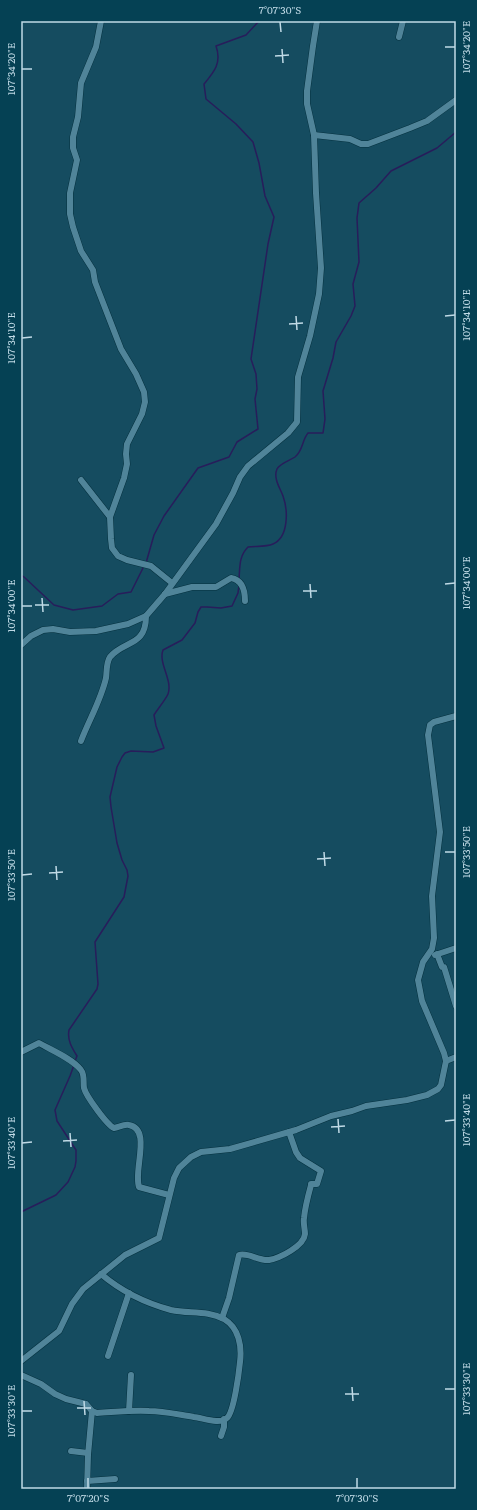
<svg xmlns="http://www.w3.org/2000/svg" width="477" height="1510" viewBox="0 0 477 1510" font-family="Literata,serif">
<rect width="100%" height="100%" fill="#154c60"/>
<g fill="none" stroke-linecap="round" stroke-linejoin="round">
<!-- stream -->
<g stroke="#281d5b" stroke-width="1.5">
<path d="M146,563L154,535L164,516L198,468L229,457L237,442L258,429L255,399L257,389L256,374L251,359L268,244L274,217L265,196L259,163L253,142L236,124L206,99L204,84C214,72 222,63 216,46L246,35L259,21"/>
<polyline points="21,575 24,577 54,605 73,610 102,606 118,594 131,592 144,566"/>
<path d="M239,579C240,566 239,556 248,547C256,546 266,547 273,544C289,537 288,510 283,496C280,488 273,478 277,469C280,463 289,461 295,457C303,451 302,440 308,433H323L325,419L323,391L333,358L336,342L351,316L355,306L353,284L359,262L357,218L359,203L376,188L391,171L437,148L456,132"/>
<path d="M75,1061L77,1056C72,1048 67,1040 69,1030L97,989L98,984L95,942L124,897L128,876L127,870L122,860L117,843L111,807L110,797L117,767L122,757L125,753L131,751L153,752L164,748L156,726L154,715C157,710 166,699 168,694C173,680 158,663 163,650L182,640L195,623L198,612L201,607H207L221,608L232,606L238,593L239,585"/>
<polyline points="21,1212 56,1195 68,1182 75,1167 76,1161 76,1150 57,1121 55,1110 70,1076 74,1065"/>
</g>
<!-- minor casing -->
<g stroke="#05313f" stroke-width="7">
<g id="minor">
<polyline points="101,21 96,47 81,83 78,117 73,137 73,148 77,160 70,193 70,214 73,227 81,251 93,270 95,282 121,349 136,374 144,392 145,402 142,414 127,444 126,454 127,464 124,478 110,517 111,539 112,548 118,556 127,560 151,566 172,583"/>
<polyline points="399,37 403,21"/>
<polyline points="314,135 350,139 361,144 368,144 410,128 427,121 456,100"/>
<polyline points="81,480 110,517"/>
<path d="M165,594L192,587H216L231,578C243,580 245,591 245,601"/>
<polyline points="21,645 31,636 43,630 53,629 70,632 96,631 128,624 146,616 165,594 216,524 233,493 240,477 248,466 288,433 297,422 298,377 310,336 319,294 321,268 316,193 314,135 307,104 307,91 313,46 317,21"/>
<path d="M81,741C89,720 101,700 106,678C107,671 106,663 110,657C124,640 146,647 146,616"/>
<polyline points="437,954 442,967 444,967 456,1006"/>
<polyline points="435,955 456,948"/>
<path d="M21,1052L39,1043C51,1050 73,1059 81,1070C85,1075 83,1083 84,1088C86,1096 107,1125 114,1128C119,1127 124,1124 129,1125C152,1129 133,1171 139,1187L169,1195"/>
<polyline points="446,1061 456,1057"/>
<path d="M222,1318L229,1298L239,1255C248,1252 258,1261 269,1260C280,1258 304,1246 305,1234C305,1229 303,1223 304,1218C305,1207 308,1196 311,1185V1184H317L321,1171L300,1158L296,1152L289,1132"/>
<polyline points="108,1356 129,1293"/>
<polyline points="21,1361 59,1331 72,1304 83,1289 125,1255 159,1238 174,1178 179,1168 191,1157 201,1152 230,1149 296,1130 331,1116 352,1111 366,1106 407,1100 427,1095 438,1089 441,1085 446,1061 444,1053 422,1001 418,980 423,962 432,949 434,938 432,896 440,832 428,735 430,725 434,722 456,716"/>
<polyline points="21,1375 41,1384 55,1394 66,1399 86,1404 92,1411"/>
<polyline points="129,1411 131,1375"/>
<polyline points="221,1436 224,1427 224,1419"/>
<polyline points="71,1451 88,1453"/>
<polyline points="87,1481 115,1479"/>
<path d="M87,1489L88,1455L92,1411L97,1413C115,1412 132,1410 149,1411C164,1411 180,1415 194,1417C203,1418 220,1425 227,1418C234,1412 239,1372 240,1362C242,1346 239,1328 224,1319C207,1310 189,1314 171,1310C145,1303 121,1291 101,1274"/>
</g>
</g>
<!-- minor -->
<use href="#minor" stroke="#508499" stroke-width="6"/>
</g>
<!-- ticks -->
<path fill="none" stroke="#c0dae6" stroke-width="1.5" d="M280,22L281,32M445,47H455M282,49L283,63M275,56L289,55M22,69H32M296,316L297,330M445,316L455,315M289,324L303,323M22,338L32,337M310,584L311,598M445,584L455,583M303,591H317M42,598L43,612M35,605H49M22,606H32M324,852L325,866M445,852H455M317,859L331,858M56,866L57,880M49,873L63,872M22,875L32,874M338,1119L339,1133M445,1121L455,1120M331,1127L345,1126M70,1133L71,1147M63,1141L77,1140M22,1143L32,1142M352,1387L353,1401M445,1389H455M345,1394H359M84,1401L85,1415M77,1408H91M22,1411H32M88,1478V1488M357,1478V1488"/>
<!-- border -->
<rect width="477" height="1510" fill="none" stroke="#054154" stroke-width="44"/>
<rect x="22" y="22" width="433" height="1466" fill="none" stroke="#c0dae6" stroke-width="1.5"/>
<g font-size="10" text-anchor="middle" fill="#c0dae6">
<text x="280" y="14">7°07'30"S</text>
<text transform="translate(466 47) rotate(-90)" y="4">107°34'20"E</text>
<text transform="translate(11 69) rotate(-90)" y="4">107°34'20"E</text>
<text transform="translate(466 315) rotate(-90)" y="4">107°34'10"E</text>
<text transform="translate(11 338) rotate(-90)" y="4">107°34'10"E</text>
<text transform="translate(466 583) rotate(-90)" y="4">107°34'00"E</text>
<text transform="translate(11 606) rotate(-90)" y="4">107°34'00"E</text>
<text transform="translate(466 852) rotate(-90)" y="4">107°33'50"E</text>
<text transform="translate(11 875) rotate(-90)" y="4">107°33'50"E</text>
<text transform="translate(466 1120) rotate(-90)" y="4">107°33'40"E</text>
<text transform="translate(11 1143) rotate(-90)" y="4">107°33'40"E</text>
<text transform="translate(466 1389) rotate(-90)" y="4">107°33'30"E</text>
<text transform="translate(11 1411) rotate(-90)" y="4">107°33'30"E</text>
<text x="88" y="1502">7°07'20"S</text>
<text x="357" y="1502">7°07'30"S</text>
</g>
</svg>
